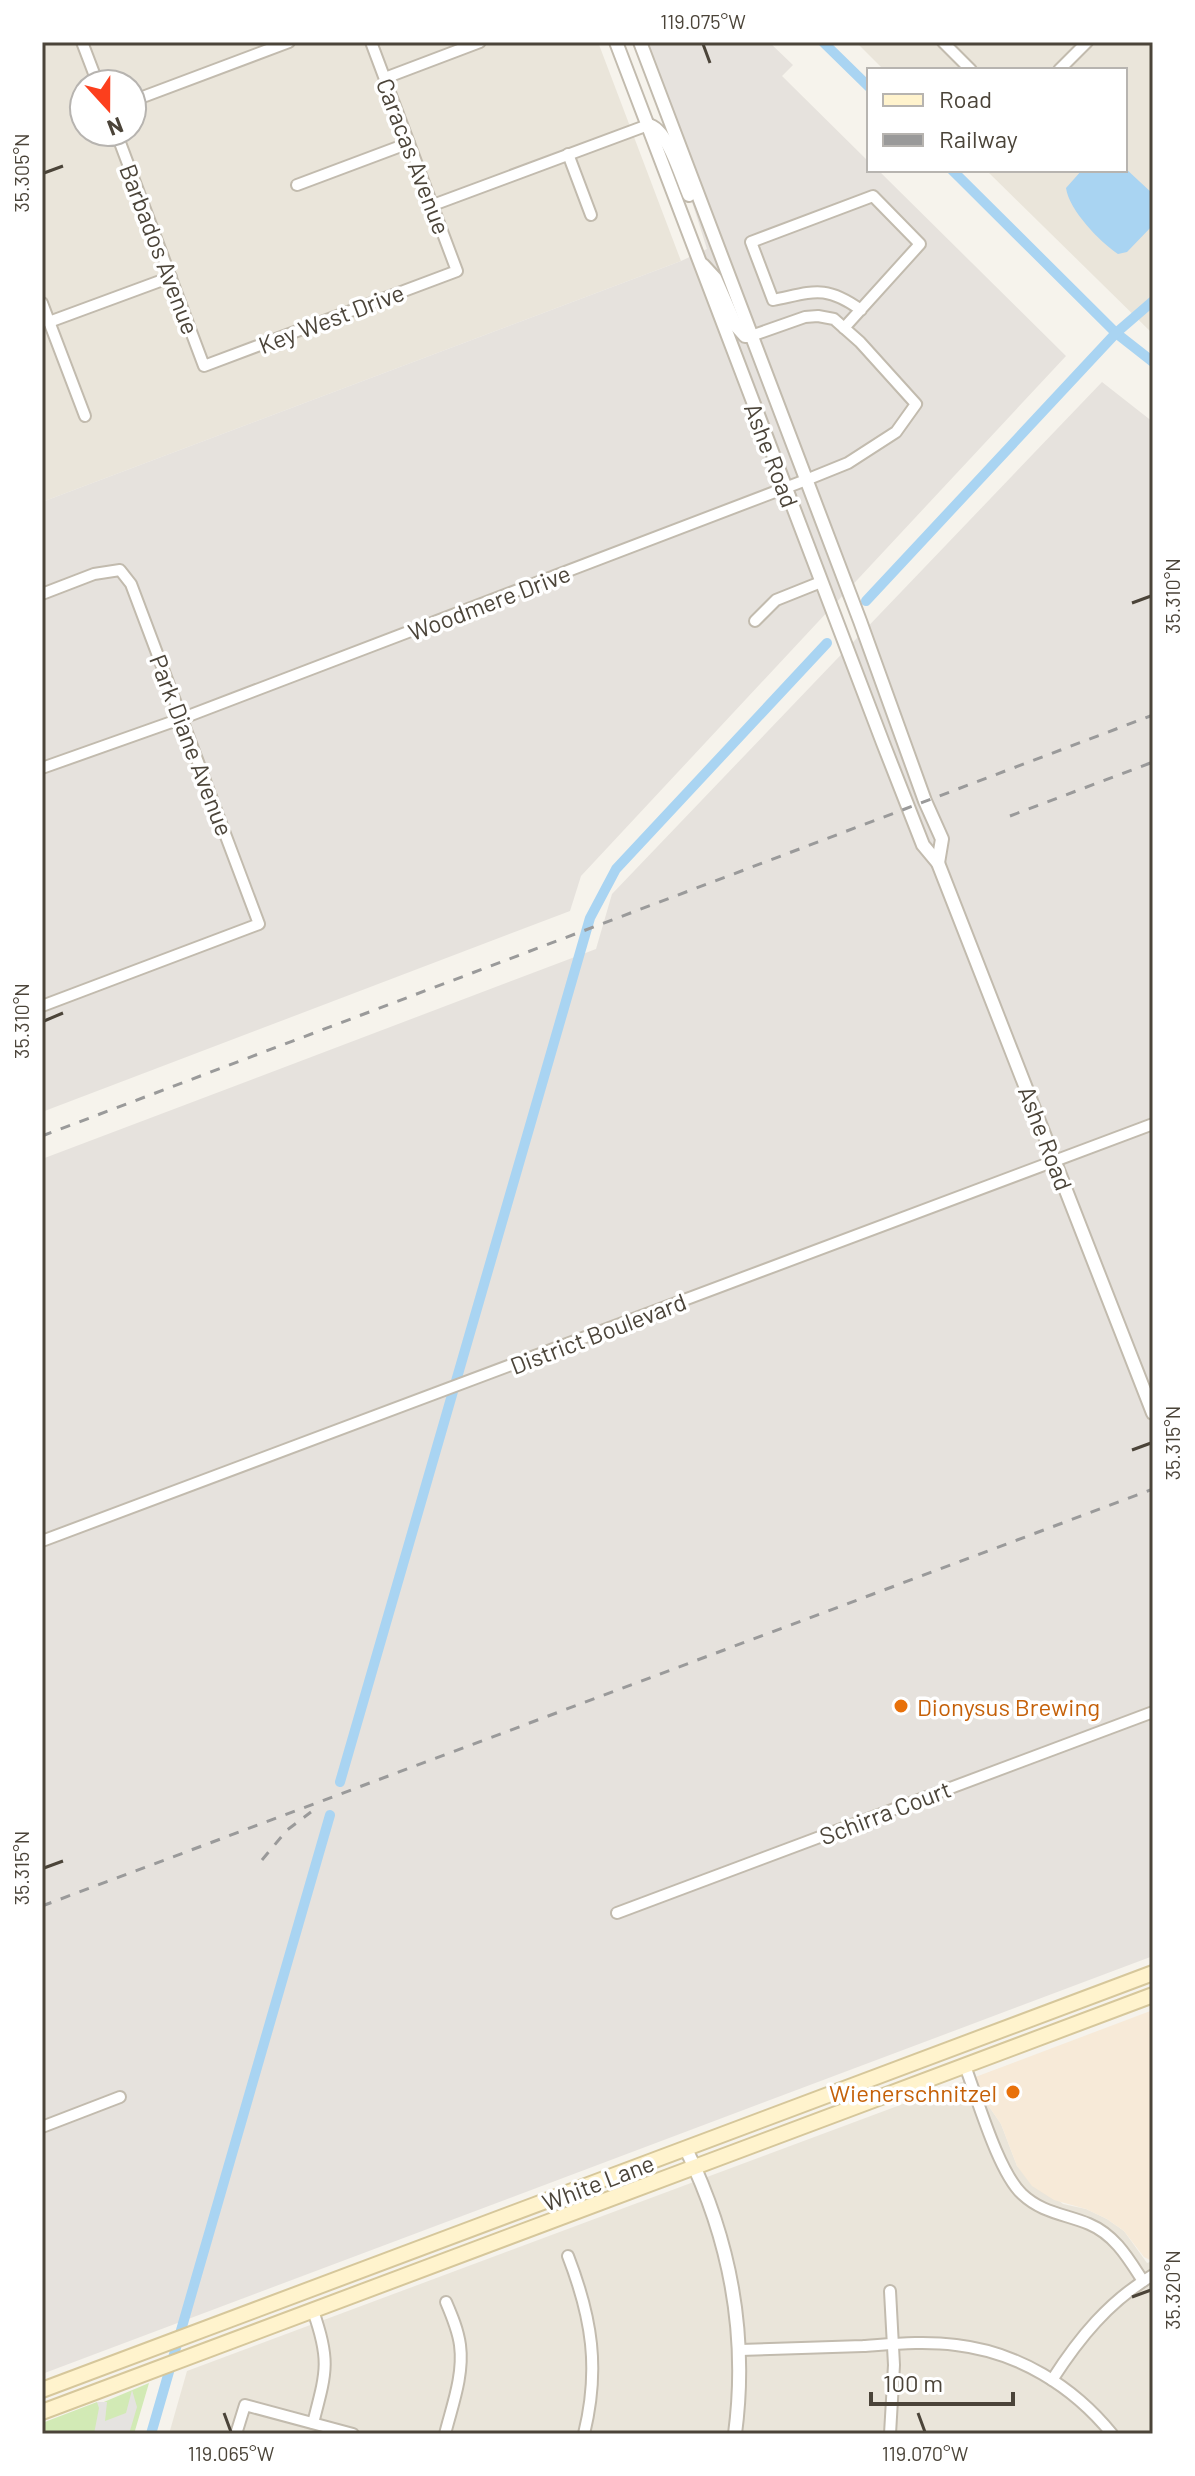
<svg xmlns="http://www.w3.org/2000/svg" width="1195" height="2476" viewBox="0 0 1195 2476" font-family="Barlow,sans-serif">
<rect width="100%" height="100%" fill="#f6f3ec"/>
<!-- residential -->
<g fill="#eae5da" fill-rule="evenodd">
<path d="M42,42H598L681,261L42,502ZM84,84H132V132H84Z"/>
<polygon points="856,42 1153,42 1153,334 986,170 1125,170 1125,70 884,70"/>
<polygon points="970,2079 1001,2124 1017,2166 1063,2204 1086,2209 1107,2219 1124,2231 1147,2263 1153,2261 1153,2434 169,2434 187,2371"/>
</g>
<!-- commercial -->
<polygon fill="#f7ead8" points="1153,2010 1153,2260 1150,2260 1144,2257 1124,2231 1107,2219 1086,2209 1054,2200 1032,2186 1017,2166 1001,2124 970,2079"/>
<!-- industrial -->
<g fill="#e6e2dd">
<polygon points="641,42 769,42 793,65 782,76 869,162 869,170 878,170 1066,356 581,876 570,911 42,1112 42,502 681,261 707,249"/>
<polygon points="1102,382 1153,422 1153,1956 42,2374 42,1159 596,949 612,894"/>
</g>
<!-- green -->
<polygon fill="#d2eab5" points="149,2383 134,2434 42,2434 42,2423 97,2402 99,2404"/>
<!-- parking -->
<polygon fill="#e5e3e0" points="132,2390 137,2407 129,2434 94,2434 99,2408 97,2402 107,2402 105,2421 126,2413"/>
<!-- water -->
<path fill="#a9d4f2" d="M1125,168L1153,194V225L1127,252L1118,254C1100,242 1069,210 1066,188L1082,170H1125Z"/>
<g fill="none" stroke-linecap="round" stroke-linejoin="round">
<!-- canal -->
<g stroke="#a9d4f2" stroke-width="10">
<polyline points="823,42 869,87"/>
<polyline points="952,170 1116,333 1153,362"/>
<polyline points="866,601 1116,333 1153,301"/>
<polyline points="340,1782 590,918 616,869 827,643"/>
<polyline points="151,2434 330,1815"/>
</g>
<!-- minor casing -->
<g stroke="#c2bbae" stroke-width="14">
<g id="minor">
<polyline points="82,42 98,84"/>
<polyline points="943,42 971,70"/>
<polyline points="1059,70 1087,42"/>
<polyline points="385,78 480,42"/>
<polyline points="132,101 289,42"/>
<polyline points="116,132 204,366 457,271 371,42"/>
<polyline points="568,154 591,215"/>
<polyline points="297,185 409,143"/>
<polyline points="433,205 648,125"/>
<polyline points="42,303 85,416"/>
<polyline points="49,322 171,277"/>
<path d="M844,328L920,244L873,196L751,242L773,300C813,292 825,284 861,310"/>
<polyline points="42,594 94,574 120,570 131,584 259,924 42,1006"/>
<polyline points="755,621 776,600 821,582"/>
<polyline points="42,768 183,718 806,480 848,463 896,432 916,404 860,342 834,319 818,316 805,317 751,336"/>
<polyline points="42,1541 1153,1124"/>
<polyline points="617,1913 1153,1712"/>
<path d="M965,2066C978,2100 998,2171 1022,2194C1042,2213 1065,2214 1089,2224C1115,2235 1128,2258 1143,2281"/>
<polyline points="42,2127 120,2097"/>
<path d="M568,2256C592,2318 600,2369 584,2434"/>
<polyline points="890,2291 894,2365 890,2434"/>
<path d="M740,2350C781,2349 822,2347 863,2346C894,2344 925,2341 956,2345C1018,2352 1073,2386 1112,2434"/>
<path d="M1052,2380C1079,2338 1109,2301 1153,2275"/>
<path d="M313,2423C326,2373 331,2361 313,2311"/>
<polyline points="236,2434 245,2405 353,2434"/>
<path d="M445,2434C452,2406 464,2375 460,2345C458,2330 452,2316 446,2302"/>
</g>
</g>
<!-- tertiary casing -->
<g stroke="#c2bbae" stroke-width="16">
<g id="tertiary">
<polyline points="616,42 883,743 923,845 938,863 1153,1413"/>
<polyline points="640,42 860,621 925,801 942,839 938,863"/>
<path d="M648,125C668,129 681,177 689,195"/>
<polyline points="703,265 715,278 736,326 745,336 751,336"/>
<path d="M686,2149C730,2239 748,2335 735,2434"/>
</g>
</g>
<!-- secondary casing -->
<g stroke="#d6c79b" stroke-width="18">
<g id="secondary">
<polyline points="42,2390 1153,1973"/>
<polyline points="42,2412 1153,1995"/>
</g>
</g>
<!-- minor -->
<use href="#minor" stroke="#fff" stroke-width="10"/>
<!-- tertiary -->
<use href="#tertiary" stroke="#fff" stroke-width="12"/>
<!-- secondary -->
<use href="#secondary" stroke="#fff3cd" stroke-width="14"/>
<!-- rail -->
<g stroke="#9a9a9a" stroke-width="3" stroke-dasharray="10 10" stroke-linecap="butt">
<polyline points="1010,816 1153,762"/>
<polyline points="42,1136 1153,715"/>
<polyline points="262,1860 287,1830 311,1812"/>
<polyline points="42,1906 1153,1489"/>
</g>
</g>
<!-- ticks -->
<path fill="none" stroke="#4b4439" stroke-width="3" d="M703,44L710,63M44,173L63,166M1132,603L1151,596M44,1021L63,1013M1132,1450L1151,1443M44,1868L63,1861M1132,2297L1151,2290M224,2413L231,2432M918,2413L925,2432"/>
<!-- markers -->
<g fill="#e8710a" stroke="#fff" stroke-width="3">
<circle cx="901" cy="1706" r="8"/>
<circle cx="1013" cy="2092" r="8"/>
</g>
<g text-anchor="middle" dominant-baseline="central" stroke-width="7" stroke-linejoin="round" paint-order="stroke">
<!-- street labels -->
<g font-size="24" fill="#4b4439" stroke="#fff">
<text transform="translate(414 156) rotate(69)">Caracas Avenue</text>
<text transform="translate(160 249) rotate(69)">Barbados Avenue</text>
<text transform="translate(331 318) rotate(-21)">Key West Drive</text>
<text transform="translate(772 455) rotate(69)">Ashe Road</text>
<text transform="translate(489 602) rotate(-21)">Woodmere Drive</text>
<text transform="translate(192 745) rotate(69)">Park Diane Avenue</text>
<text transform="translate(1046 1138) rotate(69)">Ashe Road</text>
<text transform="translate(598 1333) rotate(-21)">District Boulevard</text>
<text transform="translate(885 1812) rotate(-21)">Schirra Court</text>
<text transform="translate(598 2182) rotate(-21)">White Lane</text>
</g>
<!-- food labels -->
<g font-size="24" fill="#c56008" stroke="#fff" text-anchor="start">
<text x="917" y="1706">Dionysus Brewing</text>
<text x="997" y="2092" text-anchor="end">Wienerschnitzel</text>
</g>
</g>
<!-- border -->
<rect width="1195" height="2476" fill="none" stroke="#ffffff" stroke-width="88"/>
<!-- legend -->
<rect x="867" y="68" width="260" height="104" fill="#ffffff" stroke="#b7b4b0" stroke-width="2"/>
<rect x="883" y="94" width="40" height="12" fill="#fff3cd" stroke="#b7b4b0" stroke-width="2"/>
<text x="939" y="108" font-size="24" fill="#4b4439">Road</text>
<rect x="883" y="134" width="40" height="12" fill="#9a9a9a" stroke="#b7b4b0" stroke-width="2"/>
<text x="939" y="148" font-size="24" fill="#4b4439">Railway</text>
<!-- north arrow -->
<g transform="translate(108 108) rotate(159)"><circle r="38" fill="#ffffff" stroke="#b7b4b0" stroke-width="2"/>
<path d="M0-6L14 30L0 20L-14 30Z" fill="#fc3f1d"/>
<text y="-12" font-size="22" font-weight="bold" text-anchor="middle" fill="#4b4439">N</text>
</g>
<!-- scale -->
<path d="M871 2392v12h142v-12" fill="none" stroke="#4b4439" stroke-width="4"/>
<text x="883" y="2392" font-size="24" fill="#4b4439" stroke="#ffffff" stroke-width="6" paint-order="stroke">100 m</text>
<rect x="44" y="44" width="1107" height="2388" fill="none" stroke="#4b4439" stroke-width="3"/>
<g font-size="20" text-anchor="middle" fill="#4b4439">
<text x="703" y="29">119.075°W</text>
<text transform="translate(22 173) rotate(-90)" y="7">35.305°N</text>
<text transform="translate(1173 596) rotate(-90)" y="7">35.310°N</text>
<text transform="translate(22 1021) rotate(-90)" y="7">35.310°N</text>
<text transform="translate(1173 1443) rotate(-90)" y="7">35.315°N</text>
<text transform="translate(22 1868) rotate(-90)" y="7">35.315°N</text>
<text transform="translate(1173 2290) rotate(-90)" y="7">35.320°N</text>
<text x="231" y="2461">119.065°W</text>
<text x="925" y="2461">119.070°W</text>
</g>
</svg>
